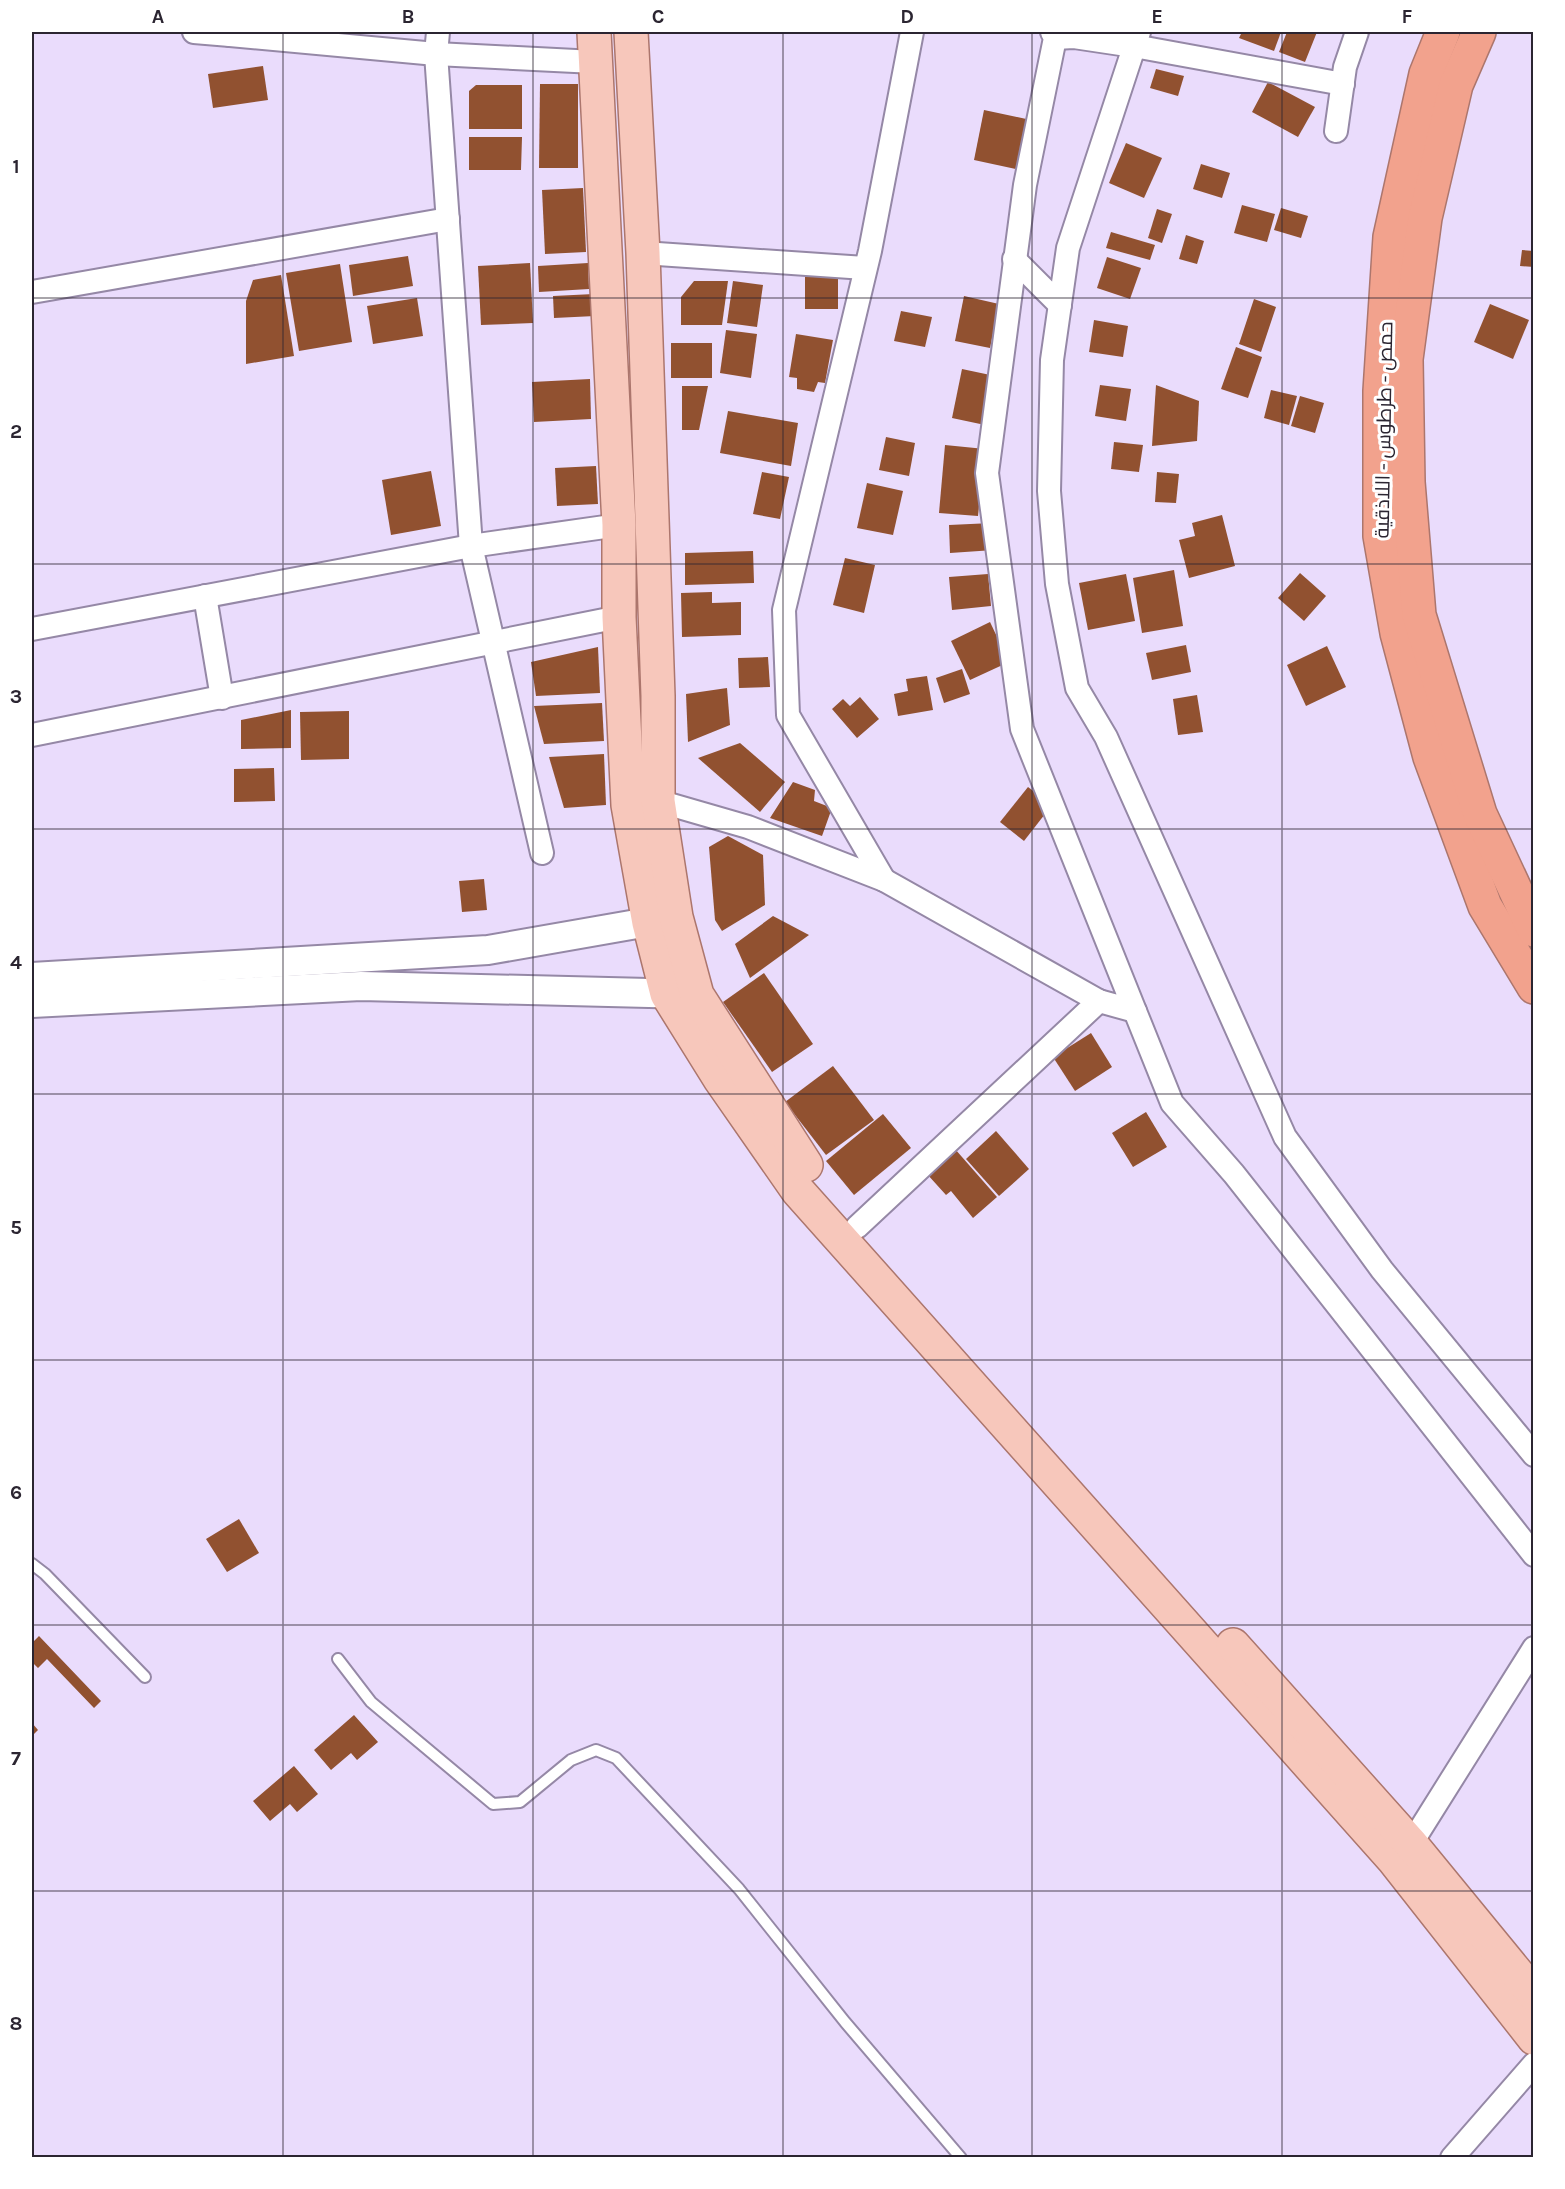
<svg xmlns="http://www.w3.org/2000/svg" width="1565" height="2189" viewBox="0 0 1565 2189" font-family="Karla,Cairo,sans-serif">
<rect width="100%" height="100%" fill="#eadcfc"/>
<!-- building -->
<g fill="#915130">
<polygon points="1242,32 1281,32 1274,51 1239,38"/>
<polygon points="1287,32 1317,32 1305,62 1279,52"/>
<polygon points="263,66 268,100 213,108 208,74"/>
<polygon points="1156,69 1184,76 1178,96 1150,88"/>
<polygon points="1268,82 1315,107 1298,137 1252,112"/>
<polygon points="540,84 578,84 578,168 539,168"/>
<polygon points="476,85 522,85 522,129 469,129 469,91"/>
<polygon points="984,110 1031,120 1020,170 974,160"/>
<polygon points="469,137 522,137 521,170 469,170"/>
<polygon points="1126,143 1162,158 1144,198 1109,183"/>
<polygon points="1201,164 1230,173 1222,198 1193,189"/>
<polygon points="583,188 586,252 545,254 542,190"/>
<polygon points="1242,205 1275,214 1267,242 1234,233"/>
<polygon points="1281,208 1308,216 1301,238 1274,230"/>
<polygon points="1157,209 1172,214 1162,243 1148,238"/>
<polygon points="1111,232 1155,245 1150,260 1106,248"/>
<polygon points="1186,235 1204,241 1197,264 1179,259"/>
<polygon points="1522,250 1534,251 1534,267 1520,266"/>
<polygon points="408,256 413,286 353,296 349,265"/>
<polygon points="1107,257 1141,268 1130,299 1097,288"/>
<polygon points="530,263 533,323 481,325 478,266"/>
<polygon points="588,263 589,289 539,292 538,266"/>
<polygon points="340,264 352,342 299,351 286,273"/>
<polygon points="281,275 294,356 246,364 246,301 253,280"/>
<rect x="805" y="277" width="33" height="32"/>
<polygon points="694,281 728,281 722,325 681,325 681,297"/>
<polygon points="733,281 763,285 757,327 727,323"/>
<polygon points="594,294 595,316 554,318 553,296"/>
<polygon points="964,296 999,304 990,348 955,341"/>
<polygon points="417,298 423,336 373,344 367,306"/>
<polygon points="1254,299 1276,307 1261,352 1239,344"/>
<polygon points="1490,304 1529,320 1513,359 1474,342"/>
<polygon points="901,311 932,317 925,347 894,341"/>
<polygon points="1094,320 1128,326 1123,357 1089,352"/>
<polygon points="726,330 757,334 751,378 720,373"/>
<polygon points="796,334 833,340 825,383 818,382 814,392 797,389 797,378 789,377"/>
<rect x="671" y="343" width="41" height="35"/>
<polygon points="1236,347 1262,357 1248,398 1221,389"/>
<polygon points="962,369 995,376 985,425 952,418"/>
<polygon points="590,379 591,419 534,422 532,382"/>
<polygon points="1100,385 1131,389 1126,421 1095,416"/>
<polygon points="1156,385 1199,401 1197,441 1152,446"/>
<polygon points="682,386 708,386 699,430 682,430"/>
<polygon points="1271,390 1297,396 1289,425 1264,418"/>
<polygon points="1300,396 1324,403 1315,433 1291,426"/>
<polygon points="728,411 798,423 791,466 720,453"/>
<polygon points="886,437 915,443 909,476 879,470"/>
<polygon points="1114,442 1143,445 1139,472 1111,469"/>
<polygon points="945,445 985,449 978,516 939,513"/>
<polygon points="596,466 598,504 557,506 555,468"/>
<polygon points="431,471 441,526 391,535 382,480"/>
<polygon points="762,472 789,477 780,519 753,514"/>
<polygon points="1157,472 1179,474 1176,503 1155,502"/>
<polygon points="867,483 903,491 893,535 857,528"/>
<polygon points="1222,515 1235,566 1189,578 1179,540 1195,536 1192,523"/>
<polygon points="992,523 994,550 950,553 949,525"/>
<polygon points="753,551 754,583 685,585 685,553"/>
<polygon points="845,558 875,565 864,613 833,605"/>
<polygon points="1174,570 1183,626 1142,633 1133,578"/>
<polygon points="1300,573 1326,596 1304,621 1278,598"/>
<polygon points="988,574 991,606 952,610 949,577"/>
<polygon points="1126,574 1135,621 1088,630 1079,583"/>
<polygon points="712,592 712,603 741,602 741,635 682,637 681,593"/>
<polygon points="990,622 1009,662 970,680 951,641"/>
<polygon points="1186,645 1191,672 1152,680 1146,653"/>
<polygon points="1327,646 1346,687 1306,706 1287,665"/>
<polygon points="598,647 600,693 536,696 531,662"/>
<polygon points="768,657 770,687 739,688 738,658"/>
<polygon points="962,669 970,694 944,703 936,678"/>
<polygon points="927,676 933,710 898,716 894,694 908,691 906,679"/>
<polygon points="727,688 730,725 688,742 686,694"/>
<polygon points="1197,695 1203,732 1178,735 1173,699"/>
<polygon points="860,697 879,719 857,738 832,709 843,699 850,706"/>
<polygon points="602,703 604,741 544,744 534,706"/>
<polygon points="291,710 291,748 241,749 241,720"/>
<polygon points="349,711 349,759 301,760 300,712"/>
<polygon points="740,743 785,782 760,812 698,758"/>
<polygon points="604,754 606,805 564,808 549,757"/>
<polygon points="274,768 275,801 234,802 234,769"/>
<polygon points="793,782 815,790 814,801 832,808 822,836 770,818"/>
<polygon points="1028,787 1052,805 1024,841 1000,822"/>
<polygon points="728,836 763,855 765,905 722,931 715,920 709,847"/>
<polygon points="484,879 487,910 462,912 459,881"/>
<polygon points="773,916 809,935 750,978 735,944"/>
<polygon points="764,973 813,1044 772,1072 723,1002"/>
<polygon points="1091,1033 1112,1067 1075,1091 1053,1057"/>
<polygon points="833,1066 874,1120 826,1155 785,1102"/>
<polygon points="1146,1112 1167,1147 1133,1167 1112,1133"/>
<polygon points="883,1114 911,1148 854,1195 826,1161"/>
<polygon points="996,1131 1029,1169 999,1196 966,1159"/>
<polygon points="955,1149 997,1197 973,1218 951,1191 946,1195 927,1174"/>
<polygon points="239,1519 259,1553 227,1572 206,1539"/>
<polygon points="39,1636 101,1701 94,1708 47,1659 38,1668 32,1662 32,1643"/>
<polygon points="354,1715 378,1742 357,1760 351,1753 331,1770 314,1750"/>
<polygon points="32,1723 38,1730 32,1736"/>
<polygon points="294,1766 318,1794 297,1812 290,1804 270,1821 253,1801"/>
</g>
<g fill="none" stroke-linecap="round" stroke-linejoin="round">
<!-- service casing -->
<g stroke="#9588a6" stroke-width="14">
<g id="service">
<polyline points="32,1564 45,1574 145,1677"/>
<polyline points="338,1659 371,1702 493,1804 520,1802 571,1760 596,1750 616,1758 739,1889 845,2022 961,2158"/>
</g>
</g>
<!-- minor casing -->
<g stroke="#9588a6" stroke-width="26">
<g id="minor">
<polyline points="194,32 230,35"/>
<polyline points="230,32 230,35 436,54 595,62"/>
<polyline points="438,32 436,54 471,546 542,853"/>
<polyline points="1139,32 1068,248 1052,360 1049,491 1057,584 1077,688 1106,737 1285,1137 1382,1270 1534,1455"/>
<polyline points="1055,38 1074,37 1134,46 1343,84"/>
<polyline points="1336,131 1345,67 1357,32"/>
<polyline points="643,253 865,268"/>
<polyline points="1014,259 1060,305"/>
<polyline points="32,292 448,219"/>
<polyline points="205,596 222,698"/>
<polyline points="32,629 471,546 619,525"/>
<polyline points="32,735 619,617"/>
<polyline points="648,803 658,801 748,827 884,880 1099,1001 1135,1011 1022,729 987,473 1025,185 1055,38 1052,32"/>
<polyline points="884,880 788,715 784,610 870,251 912,32"/>
<polyline points="1135,1011 1172,1103 1234,1174 1534,1555"/>
<polyline points="857,1227 1099,1001"/>
<polyline points="1401,1853 1411,1844 1534,1648"/>
<polyline points="1452,2158 1534,2064"/>
</g>
</g>
<!-- tertiary casing -->
<g stroke="#9588a6" stroke-width="32">
<g id="tertiary">
<polyline points="32,977 488,950 671,918"/>
<polyline points="32,1003 361,986 689,994"/>
</g>
</g>
<!-- primary casing -->
<g stroke="#ac766d" stroke-width="36">
<g id="primary">
<polyline points="594,32 619,525 619,617 628,805 649,923 667,994 720,1079 798,1191 1394,1860 1534,2038"/>
<polyline points="631,32 643,253 658,696 658,801 676,917 697,995 806,1165"/>
<polyline points="1233,1645 1411,1844 1534,1994"/>
</g>
</g>
<!-- motorway casing -->
<g stroke="#ac766d" stroke-width="36">
<g id="motorway">
<polyline points="1443,32 1426,74 1390,237 1380,391 1380,536 1397,633 1430,757 1485,906 1534,987"/>
<polyline points="1479,32 1456,85 1425,218 1406,359 1408,482 1419,615 1480,814 1534,930"/>
</g>
</g>
<!-- service -->
<use href="#service" stroke="#fff" stroke-width="10"/>
<!-- minor -->
<use href="#minor" stroke="#fff" stroke-width="22"/>
<!-- tertiary -->
<use href="#tertiary" stroke="#fff" stroke-width="28"/>
<!-- primary -->
<use href="#primary" stroke="#f7c7bb" stroke-width="33"/>
<!-- motorway -->
<use href="#motorway" stroke="#f2a28d" stroke-width="33"/>
</g>
<!-- grid -->
<path fill="none" stroke="#2b2531" stroke-width="1.5" stroke-opacity="0.55" d="M283,32V2158M533,32V2158M783,32V2158M1032,32V2158M1282,32V2158M32,298H1534M32,564H1534M32,829H1534M32,1094H1534M32,1360H1534M32,1625H1534M32,1891H1534"/>
<g text-anchor="middle" dominant-baseline="central" stroke-width="6" stroke-linejoin="round" paint-order="stroke">
<!-- street labels -->
<g font-size="20" fill="#2b2531" stroke="#fff">
<text transform="translate(1384 430) rotate(-89)">حمص - طرطوس - اللاذقية</text>
</g>
</g>
<!-- border -->
<rect width="1565" height="2189" fill="none" stroke="#ffffff" stroke-width="66"/>
<rect x="33" y="33" width="1499" height="2123" fill="none" stroke="#2b2531" stroke-width="2"/>
<g font-size="20" text-anchor="middle" font-weight="bold" fill="#2b2531">
<text x="158" y="23">A</text>
<text x="408" y="23">B</text>
<text x="658" y="23">C</text>
<text x="907" y="23">D</text>
<text x="1157" y="23">E</text>
<text x="1407" y="23">F</text>
<text x="16" y="173">1</text>
<text x="16" y="438">2</text>
<text x="16" y="703">3</text>
<text x="16" y="969">4</text>
<text x="16" y="1234">5</text>
<text x="16" y="1499">6</text>
<text x="16" y="1765">7</text>
<text x="16" y="2030">8</text>
</g>
</svg>
